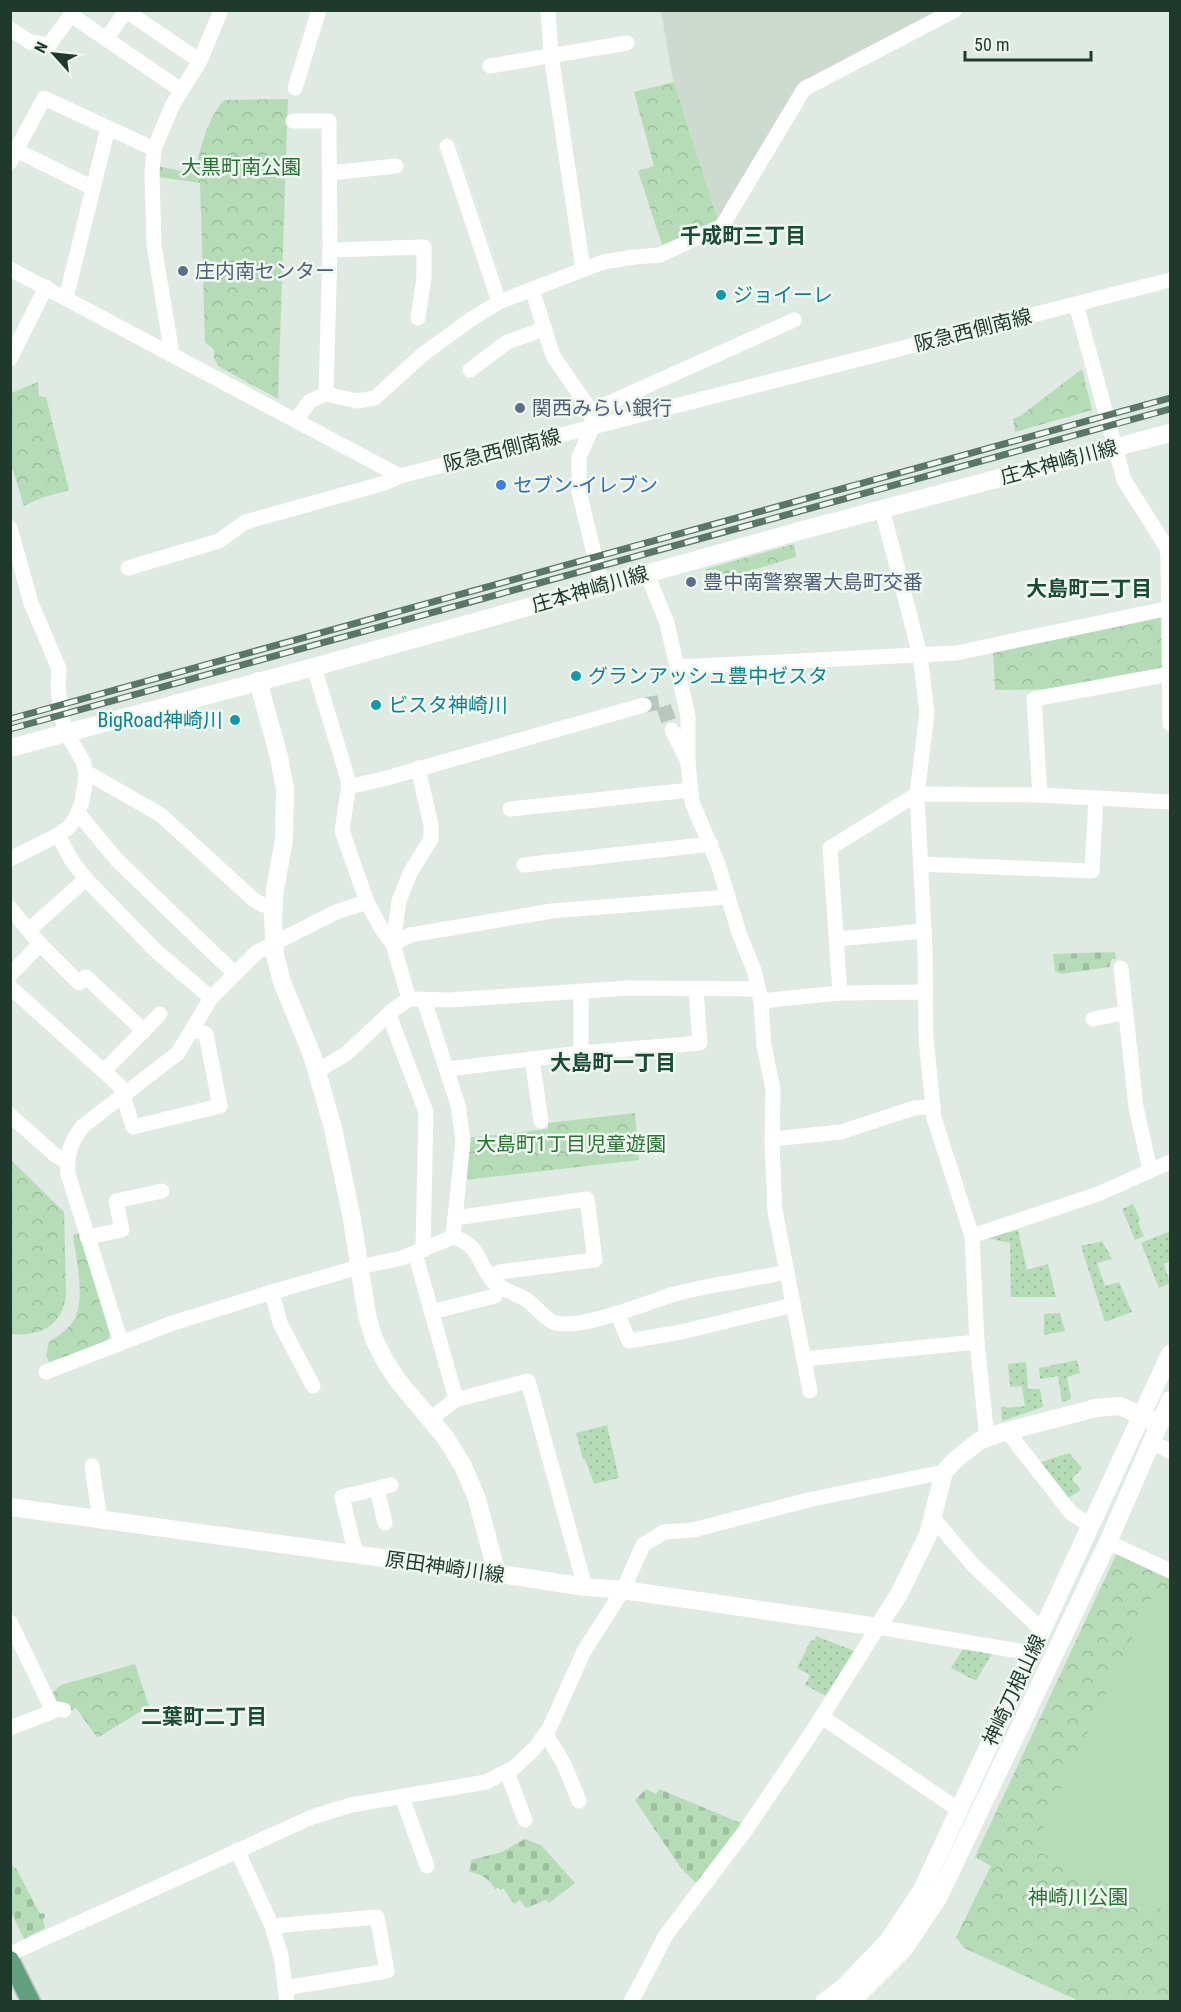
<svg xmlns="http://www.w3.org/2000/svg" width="1181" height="2012" viewBox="0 0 1181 2012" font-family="'Roboto Condensed','Noto Sans JP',sans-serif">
<defs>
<pattern id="grass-dots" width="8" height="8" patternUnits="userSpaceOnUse" patternTransform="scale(1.5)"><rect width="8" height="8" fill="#b6dcb7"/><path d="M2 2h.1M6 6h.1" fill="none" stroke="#9cbe9e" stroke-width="1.8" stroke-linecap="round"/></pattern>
<pattern id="forest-crowns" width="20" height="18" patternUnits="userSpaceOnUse" patternTransform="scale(1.5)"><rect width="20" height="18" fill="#b6dcb7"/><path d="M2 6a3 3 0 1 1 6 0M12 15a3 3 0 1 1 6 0" fill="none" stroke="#9cbe9e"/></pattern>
<pattern id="cemetery-stones" width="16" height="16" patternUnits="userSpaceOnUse" patternTransform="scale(1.5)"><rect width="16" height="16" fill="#b6dcb7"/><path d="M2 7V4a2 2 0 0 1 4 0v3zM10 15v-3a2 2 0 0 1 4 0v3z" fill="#9cbe9e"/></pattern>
</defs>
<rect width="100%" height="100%" fill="#deeae2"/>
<!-- built -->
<polygon fill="#cddad0" points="661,11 944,11 796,87 795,96 718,221 672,75"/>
<!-- grass -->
<g fill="url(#grass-dots)">
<polygon points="1133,1204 1140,1219 1138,1222 1144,1236 1135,1240 1122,1209"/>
<polygon points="1018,1230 1027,1270 1048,1264 1056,1297 1011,1297 1010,1243 987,1238"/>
<polygon points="1170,1231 1170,1261 1164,1264 1170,1283 1159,1288 1141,1243"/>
<polygon points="1102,1241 1112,1259 1097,1263 1105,1286 1119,1282 1132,1312 1105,1322 1081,1246"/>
<polygon points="1060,1313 1065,1331 1044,1335 1044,1314"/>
<polygon points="1077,1360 1080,1373 1067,1377 1071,1399 1062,1402 1058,1376 1040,1379 1039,1368"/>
<polygon points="1026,1362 1028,1389 1040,1389 1043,1407 1002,1421 1001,1407 1006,1406 1007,1408 1025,1406 1022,1386 1010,1387 1008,1364"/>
<polygon points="607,1425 619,1478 594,1484 585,1459 583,1459 576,1433"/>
<polygon points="1069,1453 1082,1468 1072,1479 1081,1490 1066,1499 1041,1462"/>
<polygon points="816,1636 854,1651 826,1696 805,1685 810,1675 797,1668 811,1640 814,1641"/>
<polygon points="964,1647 993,1652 976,1681 951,1668"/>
</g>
<!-- forest -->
<g fill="url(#forest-crowns)">
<polygon points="674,82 718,221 662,245 638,171 654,166 634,92"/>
<path d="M288,99L278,399L218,366L214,358V350L205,342L200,183L159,177L158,166L195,174C200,149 207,119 224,100Z"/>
<polygon points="1082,369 1092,410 1015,432 1013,419 1020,416"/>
<polygon points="38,382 39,396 46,397 69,490 41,498 24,506 11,464 11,393"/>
<polygon points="794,544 796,557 710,583 706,569"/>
<polygon points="1164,614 1165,671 1061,689 995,690 993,648"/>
<polygon points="635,1113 639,1160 464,1180 466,1138 548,1129 548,1123"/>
<path d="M11,1160L64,1212L66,1292C64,1325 41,1337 11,1334Z"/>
<path d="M79,1233L110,1335L106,1343L49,1362L46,1355L49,1342C58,1336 68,1330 74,1320C86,1298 76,1259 73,1235Z"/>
<polygon points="1117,1553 1170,1578 1170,2001 1079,2001 964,1948 956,1937 991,1866 975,1857"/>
<polygon points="135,1664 149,1706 99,1737 96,1736 76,1708 71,1711 57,1704 50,1695 61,1685"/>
</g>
<!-- cemetery -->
<g fill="url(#cemetery-stones)">
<polygon points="1115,952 1116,959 1112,959 1109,967 1061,974 1055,971 1053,954"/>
<polygon points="646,1789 656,1794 659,1789 743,1824 696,1883 680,1867 635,1800"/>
<path d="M525,1839L541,1845L575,1883L549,1903L546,1900L526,1908L520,1900L514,1904L503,1888L501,1890L498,1887L495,1889C489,1878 481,1874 469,1872L471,1860L502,1852Z"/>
<polygon points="13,1865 14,1868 16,1868 40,1914 44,1913 45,1917 43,1919 45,1928 24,1939 11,1912 10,1866"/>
</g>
<!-- pitch -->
<polygon fill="#b6dcb7" points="1154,1592 1170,1599 1170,1913 1033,1849"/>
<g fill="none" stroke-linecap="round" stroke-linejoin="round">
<!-- minor-tunnel -->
<polyline stroke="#b8c7be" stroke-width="15" stroke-dasharray="15 8" stroke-linecap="butt" points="644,705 662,702 672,730"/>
<!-- primary casing -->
<g stroke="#bcc4c0" stroke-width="21">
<polyline id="primary" points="10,1960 31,2002"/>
</g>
<!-- minor -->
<g stroke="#fff" stroke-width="15">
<polyline points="548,10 551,55 583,269"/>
<polyline points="10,29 30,42 49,45 71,15 181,90"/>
<polyline points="106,39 126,11 200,61"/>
<polyline points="490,66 627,43"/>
<polyline points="295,88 319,10"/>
<polyline points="293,121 329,121 330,250 326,394"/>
<polyline points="447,146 499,302"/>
<polyline points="10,147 93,188"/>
<polyline points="10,162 44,98 154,149"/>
<polyline points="330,173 396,166"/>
<polyline points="330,250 424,247 424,278 418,318"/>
<polyline points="10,269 400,476 1170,280"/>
<polyline points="532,289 553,356 591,411 592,428 579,457 579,492 602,586"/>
<polyline points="66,298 108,128"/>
<polyline points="1076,304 1124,480 1167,548 1168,557 1170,724"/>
<polyline points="172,354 154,245 152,172 154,149 173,104 200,61 221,10"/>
<polyline points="10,359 46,287"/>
<polyline points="470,370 507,342 544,329"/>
<polyline points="591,411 794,320"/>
<polyline points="296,420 310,401 326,394 357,401 375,398 422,355 470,320 499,302 603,262 634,257 660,255 722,226 804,89 955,10"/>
<polyline points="882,509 920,655 927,713 917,794 925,949 926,1038 934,1118 972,1236 1098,1194 1170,1162"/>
<polyline points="10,528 31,603 59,669 58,687 61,715 66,732 84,763 86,778 82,802 75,819 68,828 58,835 10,859"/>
<polyline points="128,568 219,541 245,522 385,483 400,476"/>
<polyline points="647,574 667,623 688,716 688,763 692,802 718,864 739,933 754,970 761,1001 764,1046 773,1089 772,1143 775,1211 810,1391"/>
<polyline points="314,667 349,783 342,831 367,902 381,928 393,944 409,999"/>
<polyline points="678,667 956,653 1170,608"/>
<polyline points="672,730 688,762"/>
<polyline points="86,772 161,815 254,900 263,905 273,906"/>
<polyline points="348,787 383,779 644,705"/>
<polyline points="1040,795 1034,699 1170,674"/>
<polyline points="510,809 690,790"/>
<polyline points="78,813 117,860 235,974"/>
<polyline points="58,835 72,861 86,879 155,950 211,998"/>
<polyline points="920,864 1092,871 1096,798"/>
<polyline points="524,865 711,844"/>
<polyline points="10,908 40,944 79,983 86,977 144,1031"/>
<polyline points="30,929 86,879"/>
<polyline points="837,939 924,931"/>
<polyline points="393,944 410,935 552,911 728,897"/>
<polyline points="393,944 399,901 410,873 431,839 431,825 418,768"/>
<polyline points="1121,968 1136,1107 1150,1170"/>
<polyline points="10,975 40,944"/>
<polyline points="10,987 120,1086 133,1127 220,1106 206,1034 192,1029"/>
<polyline points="840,993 830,848 917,794 1040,795 1170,802"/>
<polyline points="761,1001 840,993 925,992"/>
<polyline points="389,1015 426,1112 423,1250"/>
<polyline points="1093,1019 1124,1013"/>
<polyline points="581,1053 581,992"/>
<polyline points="532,1059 541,1121"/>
<polyline points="448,1069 581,1053 700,1043 696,989"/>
<polyline points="104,1071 160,1014"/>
<polyline points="317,1071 346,1054 393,1010 409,999 449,1000 629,988 758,989"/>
<polyline points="10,1115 55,1155 67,1161"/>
<polyline points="772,1139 841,1132 914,1108 933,1107"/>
<polyline points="455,1218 587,1199 595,1260 499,1272 490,1277"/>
<polyline points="972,1236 977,1342 987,1438"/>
<polyline points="87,1237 122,1230 116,1201 162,1191"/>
<path d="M453,1237C482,1245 477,1266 495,1283C503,1290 517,1294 527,1300C535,1306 542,1315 551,1321C573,1334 650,1301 675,1294C711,1284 750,1280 787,1272"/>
<polyline points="415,1253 456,1399"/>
<polyline points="272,1292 280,1323 313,1386"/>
<polyline points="431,1312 495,1296"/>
<polyline points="617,1313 629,1341 681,1332 793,1305"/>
<path d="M121,1342L68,1174C66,1155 71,1140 83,1126L178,1053L211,998L257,952L336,912L367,902"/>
<polyline points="804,1359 977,1342"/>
<polyline points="46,1372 170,1324 272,1292 359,1267 402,1258 453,1237 463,1141 458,1105 424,1000"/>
<polyline points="430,1419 455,1400 528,1381 585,1587"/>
<polyline points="1007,1431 1071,1513 1090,1525"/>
<polyline points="1153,1443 1170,1451"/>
<polyline points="92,1466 100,1520"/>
<polyline points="377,1489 385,1523"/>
<polyline points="933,1518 973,1565 1042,1630"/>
<polyline points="1108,1542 1170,1571"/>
<polyline points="356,1555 342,1497 391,1485"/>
<polyline points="10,1622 53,1711"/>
<polyline points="822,1717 959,1810"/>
<polyline points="10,1728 59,1709 64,1710"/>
<polyline points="546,1734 564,1764 579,1801"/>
<polyline points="507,1772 525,1820"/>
<polyline points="402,1797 427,1866"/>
<polyline points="237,1850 272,1926 281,1956 287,2002"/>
<polyline points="272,1926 377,1917 387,1971 285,1988"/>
<polyline points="10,1954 312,1817 351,1805 486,1782 515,1767 535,1748 550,1727 584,1651 623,1590 643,1545 664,1532 693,1530 808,1500 944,1472"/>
<polyline points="631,2002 666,1935 745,1831 812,1732 878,1627 1030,1653"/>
</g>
<!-- tertiary -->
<g stroke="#fff" stroke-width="18">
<polyline points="258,681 279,757 285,789 284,840 275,889 273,916 275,955 282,982 312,1055 333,1128 352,1219 367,1315 374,1339 385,1361 399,1382 445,1437 463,1466 477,1499 497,1574"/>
<polyline points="10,748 314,667 803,530 1170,433"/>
<polyline points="10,1507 521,1577 585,1587 623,1590 878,1627 899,1594 928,1535 944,1472 955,1460 979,1441 1000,1433 1096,1408 1120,1406 1159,1424"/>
<polyline points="824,2002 844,1987 888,1941 922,1890 1170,1354"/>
<polyline points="851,2002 904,1949 938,1898 1108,1542 1170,1400"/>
</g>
<!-- primary -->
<use href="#primary" stroke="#62a180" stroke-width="18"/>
<!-- rail casing -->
<g stroke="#597667" stroke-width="7">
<g id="rail">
<polyline points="10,719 1170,398"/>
<polyline points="10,729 1170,409"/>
</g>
</g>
<!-- rail -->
<use href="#rail" stroke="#eff7f1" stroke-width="4.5" stroke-dasharray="14" stroke-linecap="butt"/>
</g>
<!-- markers -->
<g fill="#5c6f8a" stroke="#eff7f1" stroke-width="2">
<circle cx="183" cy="271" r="6"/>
<circle cx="520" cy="408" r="6"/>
<circle cx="691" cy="582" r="6"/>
</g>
<g fill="#0f9aa8" stroke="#eff7f1" stroke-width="2">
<circle cx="721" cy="295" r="6"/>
<circle cx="576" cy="676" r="6"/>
<circle cx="376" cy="705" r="6"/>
<circle cx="235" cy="720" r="6"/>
</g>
<circle fill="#3f7fe0" stroke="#eff7f1" stroke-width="2" cx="501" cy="485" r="6"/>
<g text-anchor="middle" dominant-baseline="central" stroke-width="5" stroke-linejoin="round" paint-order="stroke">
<!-- park labels -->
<g font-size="20" fill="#297132" stroke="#eff7f1">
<text x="241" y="167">大黒町南公園</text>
<text x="571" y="1144">大島町1丁目児童遊園</text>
<text x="1078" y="1897">神崎川公園</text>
</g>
<!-- service labels -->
<g font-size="20" fill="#4e5e75" stroke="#eff7f1" text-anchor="start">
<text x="195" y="271">庄内南センター</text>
<text x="532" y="408">関西みらい銀行</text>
<text x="703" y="582">豊中南警察署大島町交番</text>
</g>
<!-- culture labels -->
<g font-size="20" fill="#0d838f" stroke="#eff7f1" text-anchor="start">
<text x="733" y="295">ジョイーレ</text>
<text x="588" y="676">グランアッシュ豊中ゼスタ</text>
<text x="388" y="705">ビスタ神崎川</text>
<text x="223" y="720" text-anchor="end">BigRoad神崎川</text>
</g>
<!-- street labels -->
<g font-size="20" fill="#1f3a2c" stroke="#eff7f1">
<text transform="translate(973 330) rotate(-14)">阪急西側南線</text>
<text transform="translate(502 450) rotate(-14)">阪急西側南線</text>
<text transform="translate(1059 462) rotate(-15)">庄本神崎川線</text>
<text transform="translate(590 589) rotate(-16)">庄本神崎川線</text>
<text transform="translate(445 1567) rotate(8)">原田神崎川線</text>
<text transform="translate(1014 1690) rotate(-65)">神崎刀根山線</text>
</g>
<!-- shop labels -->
<g font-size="20" fill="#366cbe" stroke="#eff7f1" text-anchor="start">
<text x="513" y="485">セブン-イレブン</text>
</g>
<!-- neighbourhood labels -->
<g font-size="21" font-weight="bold" fill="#1b4c33" stroke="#eff7f1">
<text x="743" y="236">千成町三丁目</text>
<text x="1089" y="589">大島町二丁目</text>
<text x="613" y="1063">大島町一丁目</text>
<text x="204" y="1717">二葉町二丁目</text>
</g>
</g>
<!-- border -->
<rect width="1181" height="2012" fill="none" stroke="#1f3a2c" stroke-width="24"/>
<!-- north arrow -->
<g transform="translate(54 54) rotate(297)" stroke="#eff7f1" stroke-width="4.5" paint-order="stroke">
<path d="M0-4.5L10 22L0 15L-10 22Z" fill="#1f3a2c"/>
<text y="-9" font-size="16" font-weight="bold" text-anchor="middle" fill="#1f3a2c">N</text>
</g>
<!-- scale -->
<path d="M965 51v9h126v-9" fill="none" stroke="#1f3a2c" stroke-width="3"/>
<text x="974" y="51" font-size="18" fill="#1f3a2c" stroke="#eff7f1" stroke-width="4.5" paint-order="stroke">50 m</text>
</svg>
